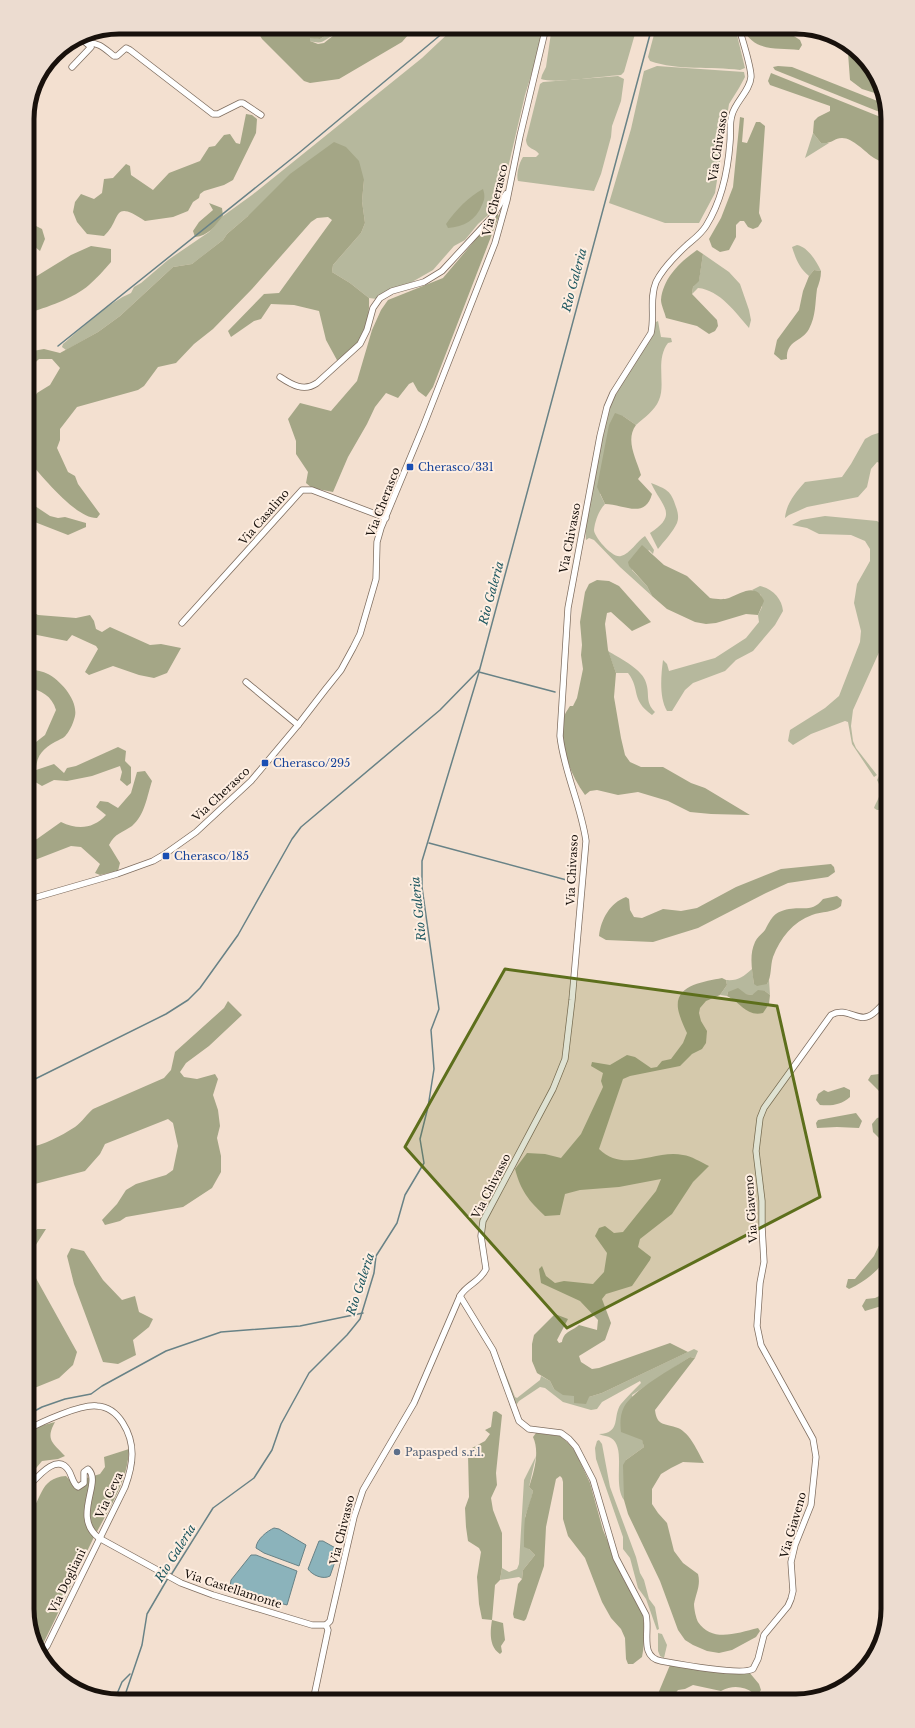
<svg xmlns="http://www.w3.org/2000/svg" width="915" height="1728" viewBox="0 0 915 1728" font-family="'Libre Baskerville',serif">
<rect width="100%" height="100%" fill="#f3e0d0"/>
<!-- green -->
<g fill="#b6b89d">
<path d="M340,27H347L350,32C345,33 339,33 334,35C323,40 324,45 310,41V37L320,39Z"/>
<path d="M455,27H543L538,53L525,95L504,185L496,208L478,224L465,240L454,246L433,270L412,282L388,291L377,299L369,298L350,283L332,272L333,265L361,233L365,223L362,201L364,180L248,216L227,234L223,240L192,264L173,267L120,316L98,332L66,350L62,347L63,344C82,328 109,302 131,293L134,287L141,283L168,260L209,232L223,216L252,195L422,58Z"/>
<path d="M637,27L624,72L621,75C603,76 555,84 541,79L542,75L546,67L551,33L555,28Z"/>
<path d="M656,27H735L745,68L740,70C711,66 678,71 650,61L648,57Z"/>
<polygon points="657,66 744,72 745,77 739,88 729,104 715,193 699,223 665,223 609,203 631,129 644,71"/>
<path d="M618,76L624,79L621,101L612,126L611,137L601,174L594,191L518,181C516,174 519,163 523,157H536L539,154C534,147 527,150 526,140L540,84L543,82Z"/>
<polygon points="813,133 821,143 829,143 805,158"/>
<path d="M797,245C808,247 817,262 821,271L814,270L809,276C799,268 796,259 792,247Z"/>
<path d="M703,254L729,272L740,284L749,310L751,320L749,328C736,313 720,290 698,288L692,294L693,287L699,280Z"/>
<path d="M658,321L661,337L671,338L672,342L668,343C655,360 666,384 659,400C655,410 644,418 636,425L623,416L600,494L605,504C599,510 595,521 594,530C594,537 613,559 621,556C630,554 637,541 645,536L654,550L653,554L649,550L632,570L647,586L652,596L620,567L594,540L589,538L586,540L585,527L604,421C611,401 622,383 633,366C642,351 651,339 656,322Z"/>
<path d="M888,430V447L884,453L883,464L877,462L871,469L867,487L858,497L807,507L789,515L785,518C786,504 796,492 805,482L842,477L851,464L865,439L872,435Z"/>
<path d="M651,483C666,489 671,490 676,507C678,512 679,518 677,523C673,532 664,541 658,549L650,533C679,514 662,507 651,483Z"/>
<polygon points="825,516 877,521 888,529 888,584 884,598 888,627 885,639 853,710 851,726 853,741 856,748 877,775 874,777 852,744 848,722 845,721 811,734 793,745 788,741 790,730 825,708 839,696 860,642 861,631 854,603 857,584 870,561 870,549 865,541 851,535 819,534 807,528 792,525 801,520"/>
<path d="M760,586C773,589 782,599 783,611L775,625L753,651L736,660L725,671L693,683L685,690L672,711H667C659,697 661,676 663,660L667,664L669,671L715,658L746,638L759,622L758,615L762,607L761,595L752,590Z"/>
<path d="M608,651C618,657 640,668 645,680C651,694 644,701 655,712L652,715C630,699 641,690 628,673H616Z"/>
<path d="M881,767L888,782V810H877L874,808C879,796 884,792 877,780L881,772Z"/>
<path d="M752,969L754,984H767L769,979L770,995L765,991L752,995L728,992L727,996L720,995L727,985L726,980C738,981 743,977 752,969Z"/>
<path d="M694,1349L698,1351L695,1358L690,1357L632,1395L644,1447L626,1460L624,1500C612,1483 627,1448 611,1438C608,1436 603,1436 599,1434C622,1433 612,1416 621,1404C627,1397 634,1390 641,1383L640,1381L602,1402L597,1409L591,1410L563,1402L545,1388L540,1387L519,1401L517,1404L515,1403L499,1362H501L515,1397L517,1398L540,1380L541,1376L550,1381L554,1389L589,1397L602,1393Z"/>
<polygon points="599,1440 602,1444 610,1487 636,1557 640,1573 644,1580 649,1599 655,1607 659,1629 657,1630 646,1599 638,1588 630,1558 623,1549 623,1537 596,1459 595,1448 597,1441"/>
<polygon points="536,1456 529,1487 533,1491 531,1500 525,1517 529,1549 535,1555 523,1570 522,1579 519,1577 500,1580 502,1568 509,1572 517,1569 519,1564 524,1480"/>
<polygon points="658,1633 662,1634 667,1645 664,1658 660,1656 658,1651"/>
</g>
<!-- forest -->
<g fill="#a4a686">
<polygon points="255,27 340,27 320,39 310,38 310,41 318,44 324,43 334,35 367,27 415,27 402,42 339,79 310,83 304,81 262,39"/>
<path d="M742,27C767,27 779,25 800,40L802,45L799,50C776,47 754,53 742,27Z"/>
<path d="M850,50L855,52C860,64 875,71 881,84C883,87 883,92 884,96L862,89L850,80L848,53Z"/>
<polygon points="778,66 792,67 885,104 887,115 775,70 773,67"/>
<path d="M771,73L888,120V166C884,163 879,161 874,158C865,152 853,138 842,138C834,138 833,144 821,143L813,133L814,121L818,117L830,111V106L770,85L768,81Z"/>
<path d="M246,114L252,115L257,119L256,133L233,180L224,185L204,191L200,194L199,198L193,202L188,211L173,217L145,221C111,198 122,220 104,236L87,234L77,222L73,212L75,202L81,194L94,199L102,193L104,179L113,178L126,164L130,166L131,175L153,190L169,173L200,161L209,147L215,146L224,135L230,134L236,143L240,144Z"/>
<polygon points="740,117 744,118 742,142 747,143 756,122 760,122 765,126 759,213 762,221 758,227 753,229 748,227 744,221 740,221 736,225 736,237 729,250 720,252 712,247 709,239 721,218 733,187"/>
<path d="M334,142L346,147L359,161L364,180L362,201L365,223L361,233L333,265L332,272L350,283L369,298C370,329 361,343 338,362L326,340L319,311L294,305L271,304L261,319L254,321L231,337L228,331L264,294L279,293L332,220L328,217L317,218L311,222L252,289L213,329L194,344L176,363L158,367L144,386L138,390L77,407L60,429V440L57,448L68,472L75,476L78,484L100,514L97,518C76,519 41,475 27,459V409L37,393L50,385L60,368L52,359H39L27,370V352L44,349L60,353L98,332L120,316L173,267L192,264L197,260L223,240L227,234L248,216L290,174Z"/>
<path d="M483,189C485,195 485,199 482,205C476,220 464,227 448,228L446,224C456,210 468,197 483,189Z"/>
<path d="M209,203L222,208L223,216C215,226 208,236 195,237L193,231L199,222L213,210Z"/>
<polygon points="496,211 499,216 433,387 426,397 418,391 413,382 409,384 398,398 386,393 375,407 367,424 348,457 333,492 312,488 306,483 308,472 296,454 296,441 288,419 300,403 331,411 357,381 372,330 381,310 388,300 443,278 476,239"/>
<path d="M32,224L42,229L45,239L40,251C31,244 27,238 27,226Z"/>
<path d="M91,246L111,249V262C104,270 97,278 89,285C74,298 46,308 27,313V282L71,255Z"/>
<path d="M697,250L703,254L699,281L693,287L692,294L717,320L718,326L715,331L709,334L697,326L666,318C665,313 661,305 661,300C663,278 680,262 697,250Z"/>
<path d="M814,270L821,271C821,278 819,283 817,289C815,303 816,316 809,329C802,342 786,340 787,359L781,360L774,354L777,340L799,310L803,291L809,276Z"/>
<path d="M615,413L623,416L636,425C625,440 636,458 641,475L638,479L652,494C645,520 623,504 605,504L597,487L609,425Z"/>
<path d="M888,447V497L885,493C885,478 879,460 888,447Z"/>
<polygon points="27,495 32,504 50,516 58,518 65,517 86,523 86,527 68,535 27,519"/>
<path d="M642,545L664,565L687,576L710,598C716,599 723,600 729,598C742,593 756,582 764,601L758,615L746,614L716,623L706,624L695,622L667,609L652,596L647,586L629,566L628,562Z"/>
<path d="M597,580L609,581L619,586L651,622L632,631L611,612L607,613L605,624L608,650L616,673L614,697L621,738L625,755L630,762L641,767H663L691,783L705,788L750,815L711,814L690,812L668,801L638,792L618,795L597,790L590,791L585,795C570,775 560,746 563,720C563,716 567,711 570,706H573L577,698L583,669L581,655L582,645L580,622L585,592L589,584Z"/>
<polygon points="27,609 38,615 76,618 90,615 94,621 96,629 102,632 110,627 150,645 161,644 181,648 167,673 154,678 139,675 113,666 89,675 85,672 98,649 96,646 72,635 67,641 27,633"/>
<path d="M27,670C33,669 42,671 48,674C61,681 78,700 75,716C74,721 70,731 66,735C65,737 61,739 59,740C46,746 36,754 36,770L54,764L64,773L67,768L76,766L118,747L126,751L125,761L131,767V783L127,786L120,780L122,772L120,766L92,776L67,781L54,780L42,786L27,777V749L45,735L56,710C52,696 41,690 27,687Z"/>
<polygon points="888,719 888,782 881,767 879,753"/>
<path d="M145,771L152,781C147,796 145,815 132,826C122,833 115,833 109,845L120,863L118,871L100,875L95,873L100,864L81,847L71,846L27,863V841L37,839L61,822C78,830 93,829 106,815L96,807L100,801L108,802L118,808L131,793L137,772Z"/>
<path d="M831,864L834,867L835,872L828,877L788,883L766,893L698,928L653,942L606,940L599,936C601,919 610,903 626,897L629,899L630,910L634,917L642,918L663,909L681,911L697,908L736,887L781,869Z"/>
<path d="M837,896L842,900L841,906C833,913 822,911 812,915C793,922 780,938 773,957C770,966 772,976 767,984L757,986L754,984C752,970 749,955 755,942C757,937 762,934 765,930C772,917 774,912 789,909C803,906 812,913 823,899Z"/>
<path d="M722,978L726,980L727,985L720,995L706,1001L700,1008L699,1013L701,1021L707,1031L706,1043L702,1049L692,1054L680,1066L630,1076L623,1079L599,1149C625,1174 655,1149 683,1155C691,1156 701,1162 709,1166L693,1182L672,1214L640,1239L638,1247L651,1257L650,1260L632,1286L606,1294L602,1299L611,1323L605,1340L579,1356L581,1362L592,1369L599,1368L670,1343L688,1352L602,1393L589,1397L586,1404L574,1403V1396L563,1395L554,1389L550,1381L537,1373L532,1361V1344L534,1335L555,1314L568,1319L557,1340L559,1343L562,1342C564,1331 571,1332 579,1325L597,1330L598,1320L580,1301L541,1283L539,1269L542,1266L546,1276L555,1283L564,1281L593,1284L604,1272L607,1253L595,1236L599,1228L605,1226L614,1233L623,1232L656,1191L661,1179L619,1187L580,1190L565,1194L560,1215L545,1216C528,1200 521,1191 515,1169L527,1153L545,1154L561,1158L581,1134L603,1087L601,1081L603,1073L591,1066L592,1062L610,1065L627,1055L635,1057L651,1068L657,1067L662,1061L671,1059L683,1043L687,1033C684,1027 681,1020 679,1013C671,985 703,982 722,978Z"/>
<path d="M738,988L746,994L752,995L758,990L765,991L770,995L769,1004L763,1013C747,1017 741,1003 727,996L728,992Z"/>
<path d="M228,1001L242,1015L209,1046L186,1063L180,1072L184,1077L197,1079L215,1074L218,1079L213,1095L218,1110L220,1126L217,1138L221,1156V1172L212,1188L183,1207L126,1217L120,1221L105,1225L102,1220L117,1204L126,1190L136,1184L166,1175L173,1170L178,1146L173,1123L168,1119L105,1144L100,1154L85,1171L27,1186V1148C44,1145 61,1136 75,1127C82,1122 87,1114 93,1109L164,1078L171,1070L175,1052L224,1008Z"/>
<polygon points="888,1073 888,1095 881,1093 868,1080 871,1075"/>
<path d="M844,1087L850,1090V1097C841,1105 832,1106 820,1105L816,1100L818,1094L824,1090L828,1092Z"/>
<polygon points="856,1113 862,1121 859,1128 837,1127 817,1128 816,1123 818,1120"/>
<polygon points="888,1115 888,1143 884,1143 873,1132 872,1124 877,1118"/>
<path d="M888,1226C888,1234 890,1245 888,1252C884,1268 863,1283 849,1289L846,1287L848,1279H855L874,1256Z"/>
<polygon points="37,1229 46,1229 32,1251 32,1271 77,1352 73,1365 59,1378 27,1391 27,1242"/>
<polygon points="71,1248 84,1251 103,1280 122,1300 135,1296 139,1312 153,1319 149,1327 133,1340 136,1355 118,1364 103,1362 74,1284 67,1256"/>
<polygon points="888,1288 888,1304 865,1311 862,1306 866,1299 875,1298 886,1293"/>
<path d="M690,1357L695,1358L655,1410C657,1427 665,1423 678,1428C690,1433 698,1452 704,1463L683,1462L671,1468L661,1474L652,1489V1504L658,1513L667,1523L674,1551L683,1563L698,1574C701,1585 696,1593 694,1604C694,1609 696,1618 698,1622C712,1643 737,1633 758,1628L760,1631L756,1637L732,1650L719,1653L707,1651L693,1645L685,1640L678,1630L660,1581L628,1514L624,1500L623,1465L626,1460L644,1447L642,1440L621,1432C620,1423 620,1415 624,1407C634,1389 672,1369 690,1357Z"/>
<path d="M496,1411L502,1415L496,1473L497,1485L491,1498L493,1510L502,1533V1568L500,1580L495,1585L492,1620L503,1623L505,1640L501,1646L502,1652L500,1654C489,1647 490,1632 492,1620L482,1619L479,1604L477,1577L481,1552L479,1548L468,1541L466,1527L465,1508L469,1497L468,1455L472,1448L485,1441L490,1434L485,1430L491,1427L493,1412Z"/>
<path d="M55,1422C45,1440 53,1443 65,1456L58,1459L42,1461L27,1479V1432L33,1428Z"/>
<path d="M536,1433L560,1436L567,1442L575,1451L590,1483L603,1530L623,1578L643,1615L645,1632L643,1651L642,1657L633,1664H628L626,1659L625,1638L621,1629L611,1618L602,1602L585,1558L568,1536L563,1519V1482L562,1478L560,1476L556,1479L546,1527L544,1566L526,1619L524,1621L514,1618L513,1614L518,1584L522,1579L523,1570L535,1555L529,1549L524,1547C524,1537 524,1527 525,1518C527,1509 531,1500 533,1491L529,1487C534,1472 540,1452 533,1437Z"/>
<path d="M129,1449C128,1482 108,1510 93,1539C76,1573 61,1608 44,1642L39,1645L34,1644L27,1609V1516C43,1501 38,1478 66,1476L77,1488L84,1486L87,1478L100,1474L105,1467L104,1457Z"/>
<path d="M670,1665L749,1672L759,1684L761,1690L759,1693H753C744,1686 732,1685 721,1691L693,1685L685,1689L678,1690L669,1701H655Z"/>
</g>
<!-- water -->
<g fill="#8bb3bb" stroke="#688286">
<path d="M274,1528L279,1529L306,1545L299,1566L264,1553L256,1548C256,1540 267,1531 274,1528Z"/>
<path d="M319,1541H323L339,1550L330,1576C323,1580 312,1575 308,1569Z"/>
<polygon points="251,1555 256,1555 297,1571 287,1605 235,1591 230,1587 231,1580"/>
</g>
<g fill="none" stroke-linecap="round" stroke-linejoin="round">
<!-- stream -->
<g stroke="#688286" stroke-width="1.5">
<polyline points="58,346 300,152 450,27"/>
<polyline points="479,672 555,692"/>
<polyline points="429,843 574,882"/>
<polyline points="27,1083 166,1014 188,1000 200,988 238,935 292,839 301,827 440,710 479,670"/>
<polyline points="27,1415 42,1407 65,1399 91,1394 102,1386 166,1351 221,1332 300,1326 363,1313"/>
<polyline points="171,1575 213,1508 254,1478 272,1450 281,1424 309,1373 347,1335 360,1319 374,1273 376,1256 397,1223 405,1195 424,1163 420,1139 428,1107 434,1069 431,1030 439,1009 422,887 422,861 479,672 652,27"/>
<polyline points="114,1701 122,1682 130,1674"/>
<polyline points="123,1701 142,1645 147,1614 168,1578"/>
</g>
<!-- minor casing -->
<g stroke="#7f6e60" stroke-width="7">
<g id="minor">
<path d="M87,43C99,42 105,49 114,56H117L126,48L130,50L213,114H218L240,103H243L261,115"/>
<polyline points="72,67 91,47 79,37"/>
<path d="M280,377C292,385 304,392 317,383L360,344L367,330L373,308L380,298L392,291L424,282L442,271L492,217L506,194"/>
<polyline points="182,623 302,490 312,490 386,518"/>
<polyline points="246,682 298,725"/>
<polyline points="27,900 117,874 153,861 165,854 196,832 251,781 298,725 325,690 341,670 353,648 360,634 376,579 377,542 381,528 423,427 495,243 507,200 520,136 546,27"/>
<path d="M460,1296L493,1350L519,1421L529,1429L561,1433L569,1439L576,1447L593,1480L616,1558L646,1615C650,1631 639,1657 661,1661C678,1664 741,1676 753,1669L758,1659L764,1635L788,1606L791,1599L793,1591L791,1562L795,1545L811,1505L816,1457L813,1439L761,1345L757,1326L760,1283L764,1262L762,1227V1201L756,1151L760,1118L764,1108L831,1015C846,1006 857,1022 869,1016C876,1013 882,1004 888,999"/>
<path d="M27,1430C41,1422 81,1404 97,1406C119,1407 132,1434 132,1454C132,1466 129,1476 125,1487L47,1646L41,1653"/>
<path d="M27,1488C36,1479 57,1451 69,1471C72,1476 73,1484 78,1487L84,1483V1472L88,1469C103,1482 71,1517 99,1538L181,1583L213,1595L312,1625H326"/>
<path d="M313,1701L328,1630L326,1625L330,1621L354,1517L363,1490L414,1403L460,1296C467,1284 479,1283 486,1269L481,1236L483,1221L553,1089L565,1059L572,1000L586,841C581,805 564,772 560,736L568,608L600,436L607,407L613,393L651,333C655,316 649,299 656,282C663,268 675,256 687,245C694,239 701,234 706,226C721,202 728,170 730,142C731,133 729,124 732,115C735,102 750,91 751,77C751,65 742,40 739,27"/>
</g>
</g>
<!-- minor -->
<use href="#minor" stroke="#fff" stroke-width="5.5"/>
</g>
<!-- marked area -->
<path fill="#5d6f1c" fill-opacity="0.2" stroke="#5d6f1c" stroke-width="3" stroke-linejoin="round" d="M505,969L777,1006L820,1197L567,1328L405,1147Z"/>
<!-- markers -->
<g fill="#1a4fb4" stroke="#feeee1" stroke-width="1.5">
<rect x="406" y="463" width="8" height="8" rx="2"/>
<rect x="261" y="759" width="8" height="8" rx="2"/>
<rect x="162" y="852" width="8" height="8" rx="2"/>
</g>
<circle fill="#5c6f8a" stroke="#feeee1" stroke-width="1.5" cx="397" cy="1452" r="4"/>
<g text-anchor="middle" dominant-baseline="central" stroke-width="4" stroke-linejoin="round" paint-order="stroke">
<!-- street labels -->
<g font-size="11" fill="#18110c" stroke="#feeee1">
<text transform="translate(718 146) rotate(-81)">Via Chivasso</text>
<text transform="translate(495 200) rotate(-76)">Via Cherasco</text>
<text transform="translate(383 502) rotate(-69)">Via Cherasco</text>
<text transform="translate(264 517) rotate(-49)">Via Casalino</text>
<text transform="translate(570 538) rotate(-79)">Via Chivasso</text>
<text transform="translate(221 794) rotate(-43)">Via Cherasco</text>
<text transform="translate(572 870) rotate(-87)">Via Chivasso</text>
<text transform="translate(491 1186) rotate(-63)">Via Chivasso</text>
<text transform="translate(751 1209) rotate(-94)">Via Giaveno</text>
<text transform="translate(109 1495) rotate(-65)">Via Ceva</text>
<text transform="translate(793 1525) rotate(-74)">Via Giaveno</text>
<text transform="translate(342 1530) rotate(-76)">Via Chivasso</text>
<text transform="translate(67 1581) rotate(-64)">Via Dogliani</text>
<text transform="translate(233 1589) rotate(18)">Via Castellamonte</text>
</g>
<!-- transit labels -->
<g font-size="11" fill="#164399" stroke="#feeee1" text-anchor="start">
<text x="418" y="467">Cherasco/331</text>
<text x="273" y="763">Cherasco/295</text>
<text x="174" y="856">Cherasco/185</text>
</g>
<!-- service labels -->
<g font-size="11" fill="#4e5e75" stroke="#feeee1" text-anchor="start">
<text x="405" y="1452">Papasped s.r.l.</text>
</g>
<!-- water labels -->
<g font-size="12" font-style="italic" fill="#1c565f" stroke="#feeee1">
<text transform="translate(574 280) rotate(-75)">Rio Galeria</text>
<text transform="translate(491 593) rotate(-75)">Rio Galeria</text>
<text transform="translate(418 909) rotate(-96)">Rio Galeria</text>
<text transform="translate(360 1284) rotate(-72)">Rio Galeria</text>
<text transform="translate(175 1553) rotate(-58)">Rio Galeria</text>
</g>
</g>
<!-- crop -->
<path d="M0 0H915V1728H0ZM119 34H796A85 85 0 0 1 881 119V1609A85 85 0 0 1 796 1694H119A85 85 0 0 1 34 1609V119A85 85 0 0 1 119 34Z" fill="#ecdcd0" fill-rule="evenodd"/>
<path fill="none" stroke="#18110c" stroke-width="5" d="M119 34H796A85 85 0 0 1 881 119V1609A85 85 0 0 1 796 1694H119A85 85 0 0 1 34 1609V119A85 85 0 0 1 119 34Z"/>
</svg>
